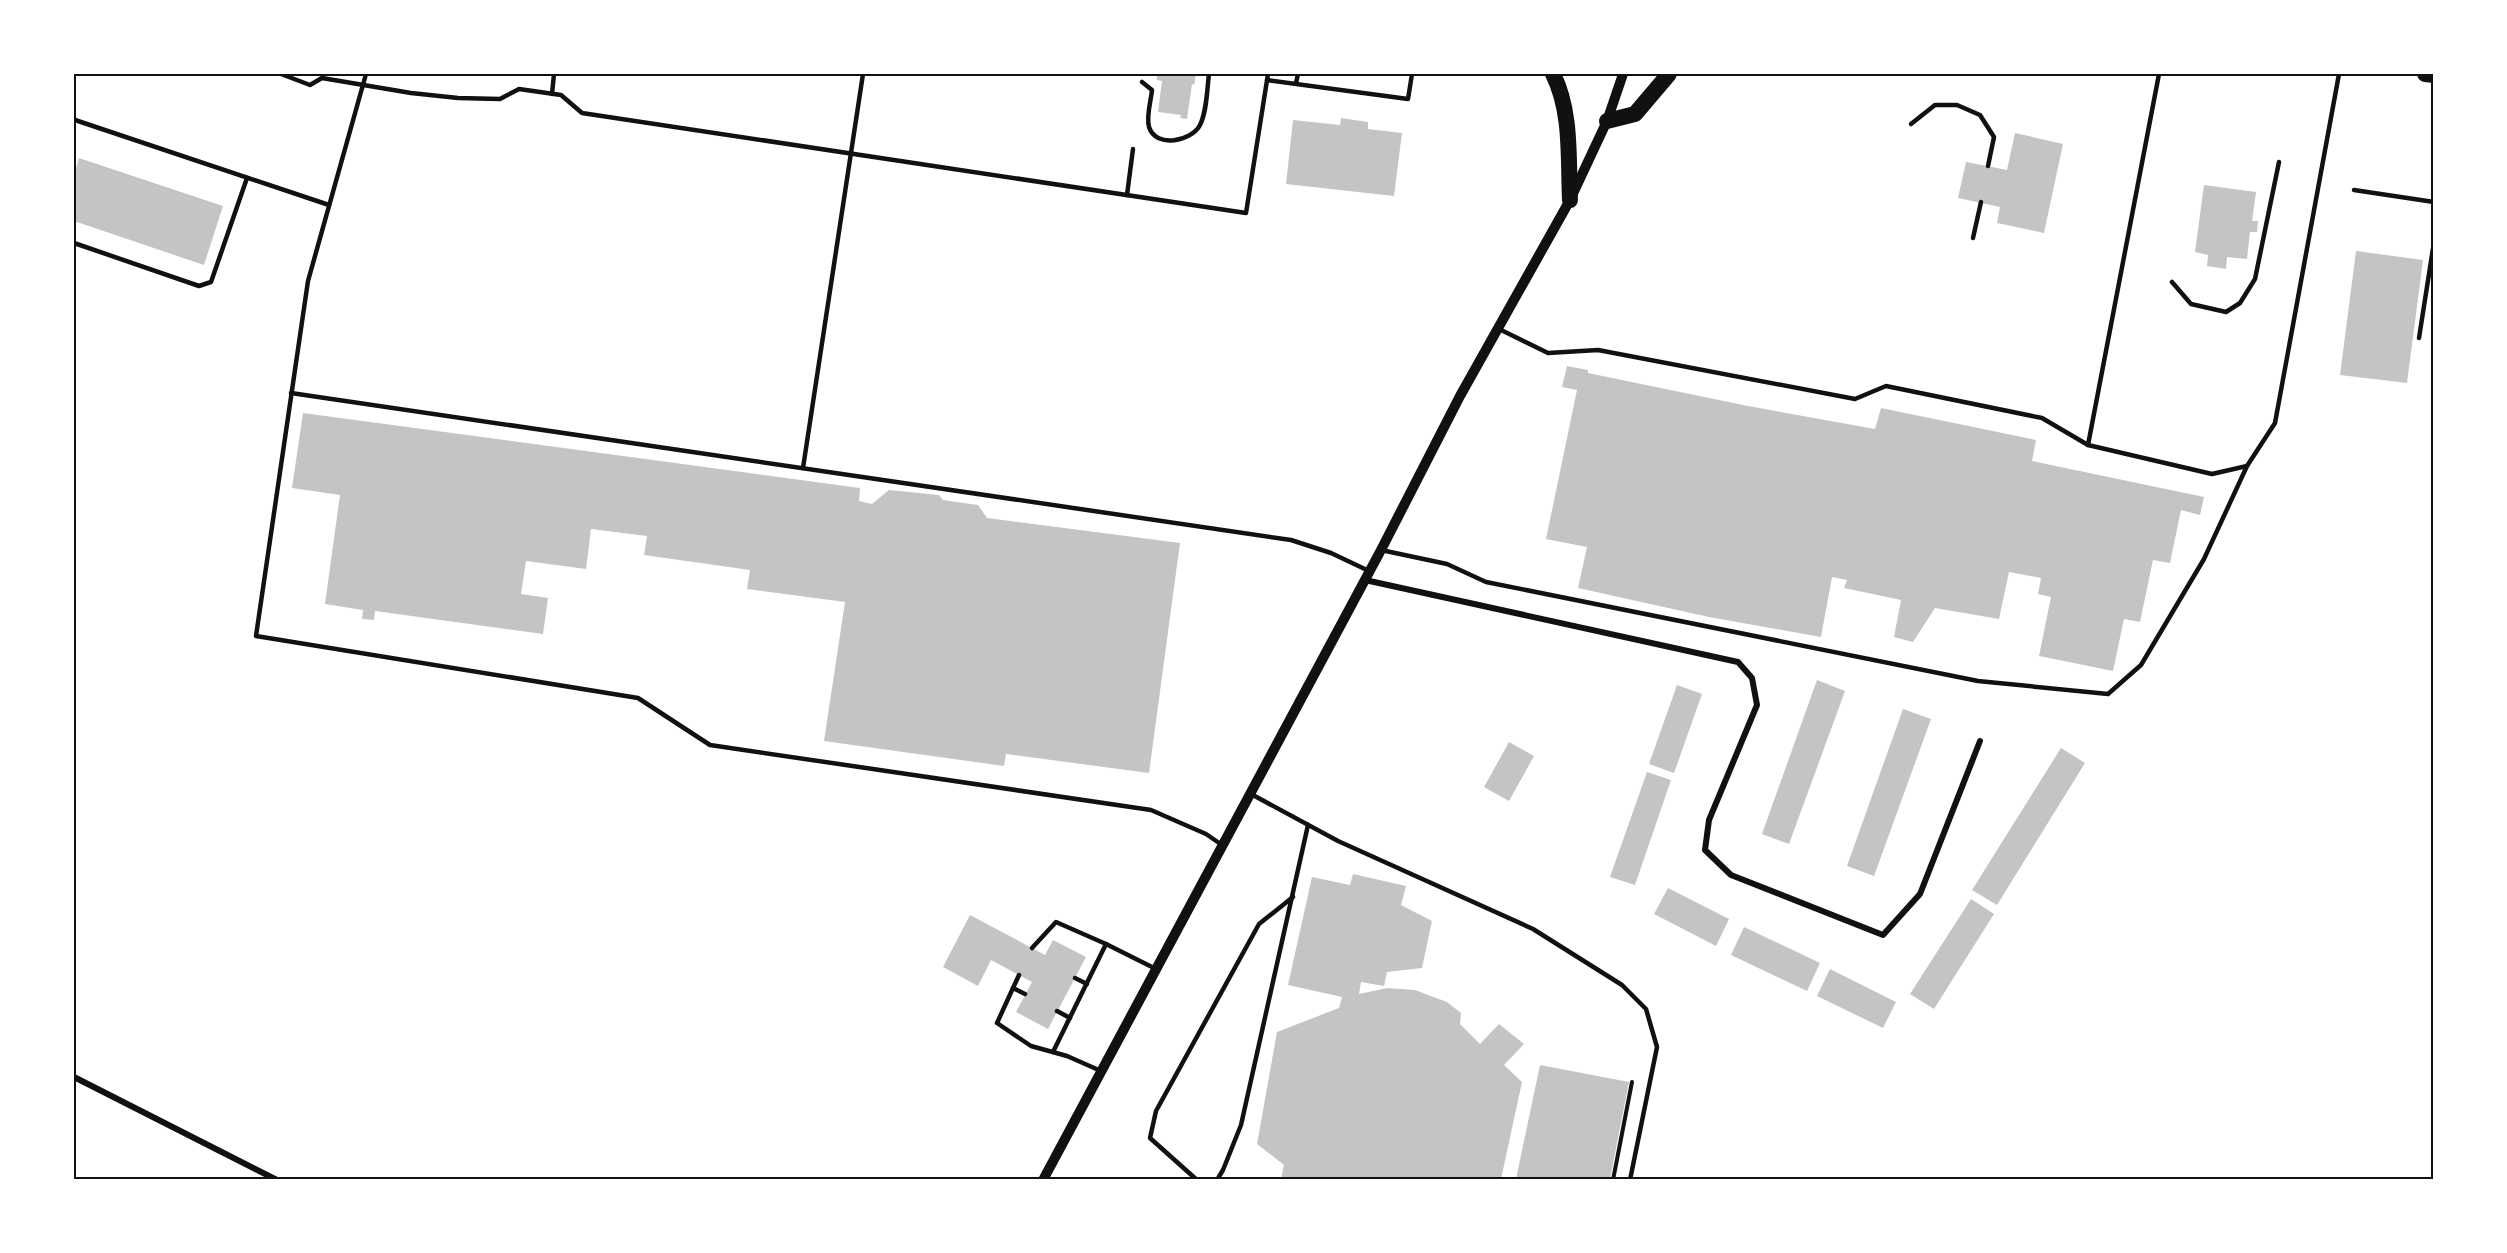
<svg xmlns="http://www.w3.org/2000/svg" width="2507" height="1253" viewBox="0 0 2507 1253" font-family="Commissioner,sans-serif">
<rect width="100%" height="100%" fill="#fff"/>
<!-- building -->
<g fill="#c4c4c4">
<polygon points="1157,74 1196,74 1194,85 1192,84 1187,119 1180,118 1181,115 1158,112 1162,81 1157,80"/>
<polygon points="1341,118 1368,122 1368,129 1402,133 1394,196 1286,184 1293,120 1340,125"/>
<polygon points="2015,133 2063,144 2044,233 1997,223 2000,207 1958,198 1966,162 2007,170"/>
<polygon points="79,158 223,206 204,265 74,221 74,175"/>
<polygon points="2204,185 2256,192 2252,221 2258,221 2257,232 2250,232 2247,259 2227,257 2226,269 2207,266 2208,255 2195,252"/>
<polygon points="2356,251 2423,260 2407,383 2340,375"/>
<polygon points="1567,366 1588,370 1588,373 1748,406 1875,429 1881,408 2036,440 2032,461 2204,497 2200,515 2181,510 2170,563 2153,560 2140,622 2124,619 2113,671 2039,656 2051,597 2038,594 2041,578 2009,572 1999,619 1935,608 1913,642 1894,637 1901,600 1844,588 1847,580 1832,577 1821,637 1709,617 1578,588 1587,547 1546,539 1577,390 1562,387"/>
<polygon points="303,413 860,488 859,501 872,504 889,490 939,495 943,500 978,505 987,518 1180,543 1149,773 1006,754 1004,766 824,741 845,602 747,589 750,570 644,555 647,536 591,529 586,569 526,561 521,594 548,598 543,634 375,611 374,620 362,619 363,610 325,604 340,495 292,488"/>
<polygon points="1817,680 1845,691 1789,844 1762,834"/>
<polygon points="1677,685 1702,694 1674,773 1649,764"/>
<polygon points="1903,709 1931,719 1874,876 1847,866"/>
<polygon points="1509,742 1534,756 1509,801 1484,787"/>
<polygon points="2061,748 2085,763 1997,905 1972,890"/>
<polygon points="1647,772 1671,780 1635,885 1610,877"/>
<polygon points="1353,874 1406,886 1401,905 1432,921 1422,968 1387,972 1384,986 1361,982 1359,994 1387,988 1415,990 1447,1002 1461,1013 1460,1024 1480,1044 1499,1024 1524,1044 1504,1065 1522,1082 1501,1179 1281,1179 1284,1165 1257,1144 1277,1032 1339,1008 1342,997 1288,985 1312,877 1350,885"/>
<polygon points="1668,888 1729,919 1716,946 1654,914"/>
<polygon points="1971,899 1994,914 1934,1009 1910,994"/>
<polygon points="970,915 1045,955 1053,940 1086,957 1048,1029 1016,1012 1032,982 991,960 978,986 943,967"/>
<polygon points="1744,927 1820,963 1807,991 1731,955"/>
<polygon points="1830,969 1896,1002 1883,1028 1817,996"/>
<polygon points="1540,1065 1629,1082 1610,1179 1516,1179"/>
</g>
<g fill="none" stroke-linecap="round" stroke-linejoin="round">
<!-- path -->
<polyline stroke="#111" stroke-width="4" points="1613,1180 1632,1082"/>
<!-- service -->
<g stroke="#111" stroke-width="4.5">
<polyline points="281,74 310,85 322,78 411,93 458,98 500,99 519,89 561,95 582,113 1246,213 1268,74"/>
<polyline points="366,74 308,281 256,636 638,698 710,745 1151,810 1206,834 1222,845"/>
<polyline points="1267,80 1408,99 1412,74"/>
<path d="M1142,82L1152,90C1151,101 1146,116 1149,127C1156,149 1192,141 1200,125C1207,111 1207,89 1209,74"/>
<polyline points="1296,83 1298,74"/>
<polyline points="552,94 554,74"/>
<polyline points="74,118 75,120 329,205"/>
<polyline points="1911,124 1935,105 1957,105 1980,115 1994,137 1988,166"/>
<polyline points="2354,190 2434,202"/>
<polyline points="1127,195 1133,149"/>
<polyline points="1973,238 1981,202"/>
<polyline points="74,243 199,286 211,282 247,178"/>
<polyline points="2172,282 2191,304 2226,312 2240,303 2255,279 2279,162"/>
<polyline points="1497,328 1548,353 1598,350 1855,399 1886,386 2042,418 2088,445 2212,474 2247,466"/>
<polyline points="2419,338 2434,242"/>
<polyline points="291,393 1291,540 1331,553 1369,571"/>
<polyline points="2088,445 2159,74"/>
<polyline points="803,468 863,74"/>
<polyline points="1381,550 1447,564 1486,582 1978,681 2108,694 2141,665 2204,559 2247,466 2275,423 2339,74"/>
<polyline points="1251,794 1338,841 1533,929 1622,985 1646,1009 1657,1047 1630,1180"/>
<polyline points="1032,948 1056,922 1106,944 1156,969"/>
<polyline points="1019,975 997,1023 1031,1046 1067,1056 1101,1071"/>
<polyline points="1075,978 1087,984"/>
<polyline points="1013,988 1025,994"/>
<polyline points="1057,1011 1070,1018"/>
<polyline points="1053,1052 1106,944"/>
<polyline points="1197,1180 1150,1138 1156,1111 1259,924 1293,897"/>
<polyline points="1217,1180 1223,1170 1241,1125 1308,825"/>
</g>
<!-- minor -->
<g stroke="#111" stroke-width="6">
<polyline points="1365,580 1738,662 1752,678 1757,705 1709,820 1705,850 1731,875 1883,935 1920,894 1980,741"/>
<polyline points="74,1077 277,1180"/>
</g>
<!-- tertiary -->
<polyline stroke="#111" stroke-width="10" points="1043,1180 1381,550 1460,396 1570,200 1607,121 1623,74"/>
<!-- trunk -->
<g stroke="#111" stroke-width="16">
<path d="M1553,74C1572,112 1568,158 1570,200"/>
<polyline points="2425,74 2434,75"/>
<polyline points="1607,121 1635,114 1669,74"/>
</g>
</g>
<!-- border -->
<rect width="2507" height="1253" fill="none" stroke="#ffffff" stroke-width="150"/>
<rect x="75" y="75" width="2357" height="1103" fill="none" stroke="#111" stroke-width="2"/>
</svg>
